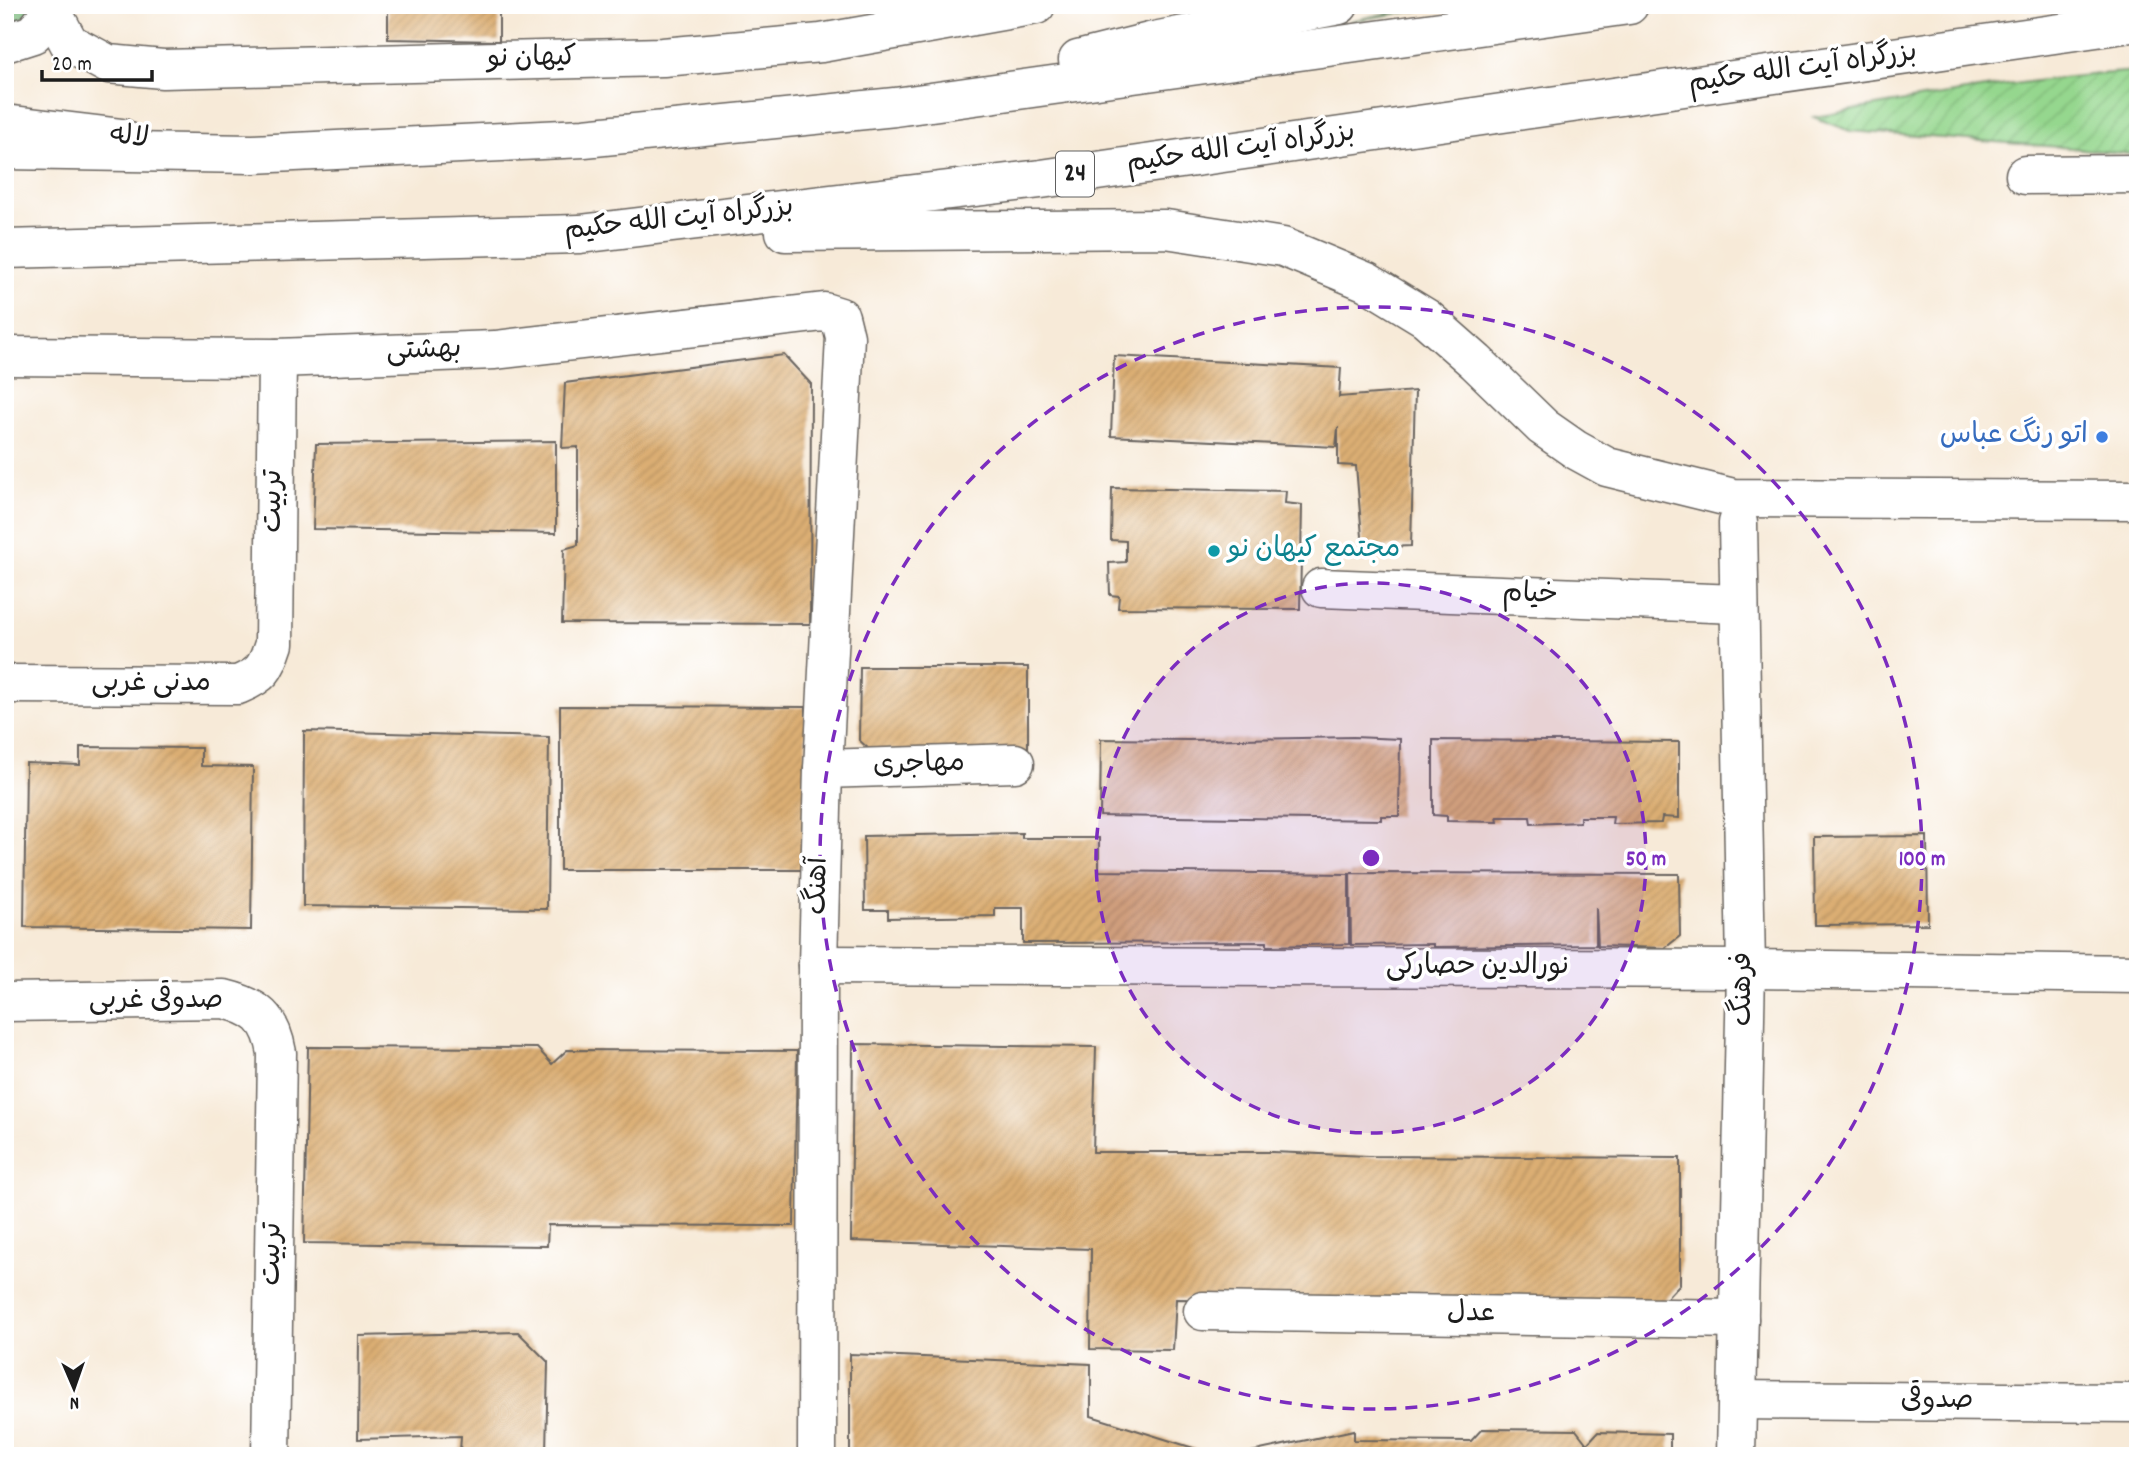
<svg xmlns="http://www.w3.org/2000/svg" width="2143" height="1461" viewBox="0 0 2143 1461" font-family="Dekko,'Playpen Sans Arabic',sans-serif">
<defs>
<pattern id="forest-firs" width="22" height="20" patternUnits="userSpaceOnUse" patternTransform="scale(1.75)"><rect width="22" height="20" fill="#78b879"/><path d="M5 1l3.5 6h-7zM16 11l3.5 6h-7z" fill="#629562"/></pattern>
<pattern id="garden-furrows" width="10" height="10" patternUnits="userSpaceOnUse" patternTransform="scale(1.75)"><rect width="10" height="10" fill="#95d78e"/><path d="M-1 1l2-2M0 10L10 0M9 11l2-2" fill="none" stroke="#80b87a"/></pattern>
<pattern id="building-hatch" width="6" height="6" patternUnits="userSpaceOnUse" patternTransform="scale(1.75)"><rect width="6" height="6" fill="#dbae73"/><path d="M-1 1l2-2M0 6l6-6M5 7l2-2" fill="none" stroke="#bb9563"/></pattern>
</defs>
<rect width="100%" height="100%" fill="#fff"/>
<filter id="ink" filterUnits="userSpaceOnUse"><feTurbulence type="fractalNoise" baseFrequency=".0143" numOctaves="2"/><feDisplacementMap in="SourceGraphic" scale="14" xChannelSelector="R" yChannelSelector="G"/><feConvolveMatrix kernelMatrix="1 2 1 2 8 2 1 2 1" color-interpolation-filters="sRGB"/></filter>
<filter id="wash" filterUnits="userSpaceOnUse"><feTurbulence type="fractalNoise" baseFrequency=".00686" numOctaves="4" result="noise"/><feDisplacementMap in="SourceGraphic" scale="28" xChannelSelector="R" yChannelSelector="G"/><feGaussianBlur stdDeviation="1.57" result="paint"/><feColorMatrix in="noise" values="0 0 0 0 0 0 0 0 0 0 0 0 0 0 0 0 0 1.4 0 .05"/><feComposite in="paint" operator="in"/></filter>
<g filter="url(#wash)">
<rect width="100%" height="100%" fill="#f7ead8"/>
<!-- forest -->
<polygon fill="url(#forest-firs)" stroke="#4a6a4a" stroke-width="2" points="5,5 41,5 30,23 5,23"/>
<!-- garden -->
<g fill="url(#garden-furrows)" stroke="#587a55" stroke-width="2">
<polygon points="1426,5 1451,5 1350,21"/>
<path d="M2138,71V155L2072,148L1850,131L1814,117C1922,98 2029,78 2138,71Z"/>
</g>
<g id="blocks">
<!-- building -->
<g fill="url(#building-hatch)">
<polygon points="388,5 499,5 499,41 388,39"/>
<polygon points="784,355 811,384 810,624 562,623 564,549 578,545 578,447 562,448 565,383"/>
<polygon points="1114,356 1341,368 1339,397 1415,391 1411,546 1363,548 1356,466 1338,465 1338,427 1336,447 1111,436"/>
<polygon points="556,441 556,533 313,529 316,444"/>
<polygon points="1112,488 1286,491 1285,503 1302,505 1300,609 1118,608 1119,596 1110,595 1109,563 1126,562 1126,541 1111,540"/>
<polygon points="860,667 1028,667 1028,755 870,750 859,740"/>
<polygon points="560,706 806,707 806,870 560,870"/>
<polygon points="304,731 549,737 547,909 303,906"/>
<polygon points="1353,737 1400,739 1399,816 1381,816 1381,820 1100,816 1101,739 1188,740"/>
<polygon points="1433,740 1679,742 1679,818 1662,817 1661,823 1612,824 1613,817 1580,817 1580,822 1531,824 1530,817 1497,817 1498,822 1447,821 1447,816 1433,815"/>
<polygon points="80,747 201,748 201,766 253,767 251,930 24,927 26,763 80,765"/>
<polygon points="1022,833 1022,838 1099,838 1099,871 1349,874 1349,944 1267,946 1267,942 1023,943 1023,908 995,908 995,916 888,918 888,910 865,910 864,836"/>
<polygon points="1927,836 1928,924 1815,925 1814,837"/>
<polygon points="1350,873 1679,874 1680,936 1665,948 1598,946 1596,907 1596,945 1433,947 1433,944 1351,945"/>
<polygon points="853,1044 1096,1047 1093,1152 1272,1152 1368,1156 1680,1158 1680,1284 1663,1302 1176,1299 1173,1350 1090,1349 1091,1249 851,1241"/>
<polygon points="308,1047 537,1048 552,1064 567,1050 797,1051 794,1226 548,1225 547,1246 304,1243"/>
<polygon points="518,1332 548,1362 546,1452 460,1452 461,1436 358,1439 359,1336"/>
<polygon points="850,1354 1091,1364 1091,1416 1219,1456 850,1456"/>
<polygon points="1482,1429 1576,1430 1587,1444 1598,1432 1670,1434 1670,1456 1232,1456 1354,1430 1354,1440 1471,1441"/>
</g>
</g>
</g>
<g filter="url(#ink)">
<use href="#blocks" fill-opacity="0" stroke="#69645e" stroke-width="2"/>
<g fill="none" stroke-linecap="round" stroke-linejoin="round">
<!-- minor casing -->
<g stroke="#69645e" stroke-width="41">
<g id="minor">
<polyline points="52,5 52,11 69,43 108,64 163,69 663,57 821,43 1036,5"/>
<polyline points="5,43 33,34 52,11"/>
<polyline points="2025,175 2138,174"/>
<polyline points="5,356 277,358 495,350 824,312 840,317 845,337 823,769 818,965 817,1456"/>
<polyline points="1321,588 1738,604"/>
<path d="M5,684L238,685C262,675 266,669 274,644L277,358"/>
<polyline points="823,769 1015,763"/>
<polyline points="818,965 1746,969 2138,974"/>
<path d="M5,1002L224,999C257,1007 271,1018 277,1053L271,1456"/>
<polyline points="1203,1311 1739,1319"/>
<polyline points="1737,1400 2138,1403"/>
<polyline points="1736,1456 1746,969 1738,523"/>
</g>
</g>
<!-- major casing -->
<g stroke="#69645e" stroke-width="41">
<polyline id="major" points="5,124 122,138"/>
</g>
<!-- highway casing -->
<g stroke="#69645e" stroke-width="41">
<g id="highway">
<polyline points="1078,60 1154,41 1339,5"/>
<polyline points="5,150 253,154 584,138 895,107 1629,5"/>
<polyline points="785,232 1166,229 1283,247 1367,282 1426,318 1476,362 1543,427 1576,450 1607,467 1733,498 2138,500"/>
<polyline points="5,249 580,234 1041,179 2138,22"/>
</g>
</g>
<!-- minor -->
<use href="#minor" stroke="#fff" stroke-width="38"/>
<!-- major -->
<use href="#major" stroke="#fff" stroke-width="38"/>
<!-- highway -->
<use href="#highway" stroke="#fff" stroke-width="38"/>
</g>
</g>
<!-- distance rings -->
<circle cx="1371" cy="858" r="275" fill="#7b2cbf" fill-opacity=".12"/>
<g fill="none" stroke="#7b2cbf" stroke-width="3.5" stroke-dasharray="12 9">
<circle cx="1371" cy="858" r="275"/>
<circle cx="1371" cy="858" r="551"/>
</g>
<!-- markers -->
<circle fill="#3f7fe0" stroke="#fff" stroke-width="2.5" cx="2102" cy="437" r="7"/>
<circle fill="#0f9aa8" stroke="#fff" stroke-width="2.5" cx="1214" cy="551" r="7"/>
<g text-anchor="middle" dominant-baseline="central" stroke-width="7" stroke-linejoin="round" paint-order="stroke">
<!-- shield labels -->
<rect fill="#fff" stroke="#606060" stroke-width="2" x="1056" y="151.5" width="38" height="45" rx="5"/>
<g font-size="26" font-weight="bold" fill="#1c1c1c">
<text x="1075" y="174">24</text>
</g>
<!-- street labels -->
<g font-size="28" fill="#1c1c1c" stroke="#fff">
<text transform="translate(532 60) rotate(-1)">کیهان نو</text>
<text transform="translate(1803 70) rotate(-8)">بزرگراه آیت الله حکیم</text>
<text transform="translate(129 139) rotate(7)">لاله</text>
<text transform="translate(1241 150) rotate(-8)">بزرگراه آیت الله حکیم</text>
<text transform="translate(679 221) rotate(-6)">بزرگراه آیت الله حکیم</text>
<text transform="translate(424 352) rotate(-2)">بهشتی</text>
<text transform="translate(275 501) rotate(-90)">تربیت</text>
<text transform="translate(1530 596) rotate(2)">خیام</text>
<text x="151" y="685">مدنی غربی</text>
<text transform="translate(919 766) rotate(-2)">مهاجری</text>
<text transform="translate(820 886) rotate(-89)">آهنگ</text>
<text x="1478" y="968">نورالدین حصارکی</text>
<text transform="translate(1745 989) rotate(-90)">فرهنگ</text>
<text x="156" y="1002">صدوقی غربی</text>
<text transform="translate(274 1254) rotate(-89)">تربیت</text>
<text transform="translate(1471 1315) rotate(1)">عدل</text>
<text x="1937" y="1402">صدوقی</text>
</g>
<!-- shop labels -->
<g font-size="28" fill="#366cbe" stroke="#fff" text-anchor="end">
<text x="2088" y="437">اتو رنگ عباس</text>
</g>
<!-- culture labels -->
<g font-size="28" fill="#0d838f" stroke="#fff" text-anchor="start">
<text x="1228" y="551">مجتمع کیهان نو</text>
</g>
</g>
<circle cx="1371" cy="858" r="10" fill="#7b2cbf" stroke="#fff" stroke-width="3.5"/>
<g font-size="21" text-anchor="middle" font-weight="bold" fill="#7b2cbf" stroke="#fff" stroke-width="7" stroke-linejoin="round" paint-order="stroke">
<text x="1646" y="865">50 m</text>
<text x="1922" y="865">100 m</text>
</g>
<!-- margin -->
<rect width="2143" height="1461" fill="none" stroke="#fff" stroke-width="28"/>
<!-- north arrow -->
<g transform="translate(74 1388) rotate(178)" stroke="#ffffff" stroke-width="5" paint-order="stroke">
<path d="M0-5L12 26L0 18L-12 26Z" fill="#1c1c1c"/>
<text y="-10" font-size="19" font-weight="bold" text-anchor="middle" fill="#1c1c1c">N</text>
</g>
<!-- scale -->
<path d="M42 70v10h110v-10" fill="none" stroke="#1c1c1c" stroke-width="3.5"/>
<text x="52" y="70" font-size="21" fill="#1c1c1c" stroke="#ffffff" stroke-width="5" paint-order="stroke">20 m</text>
</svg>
